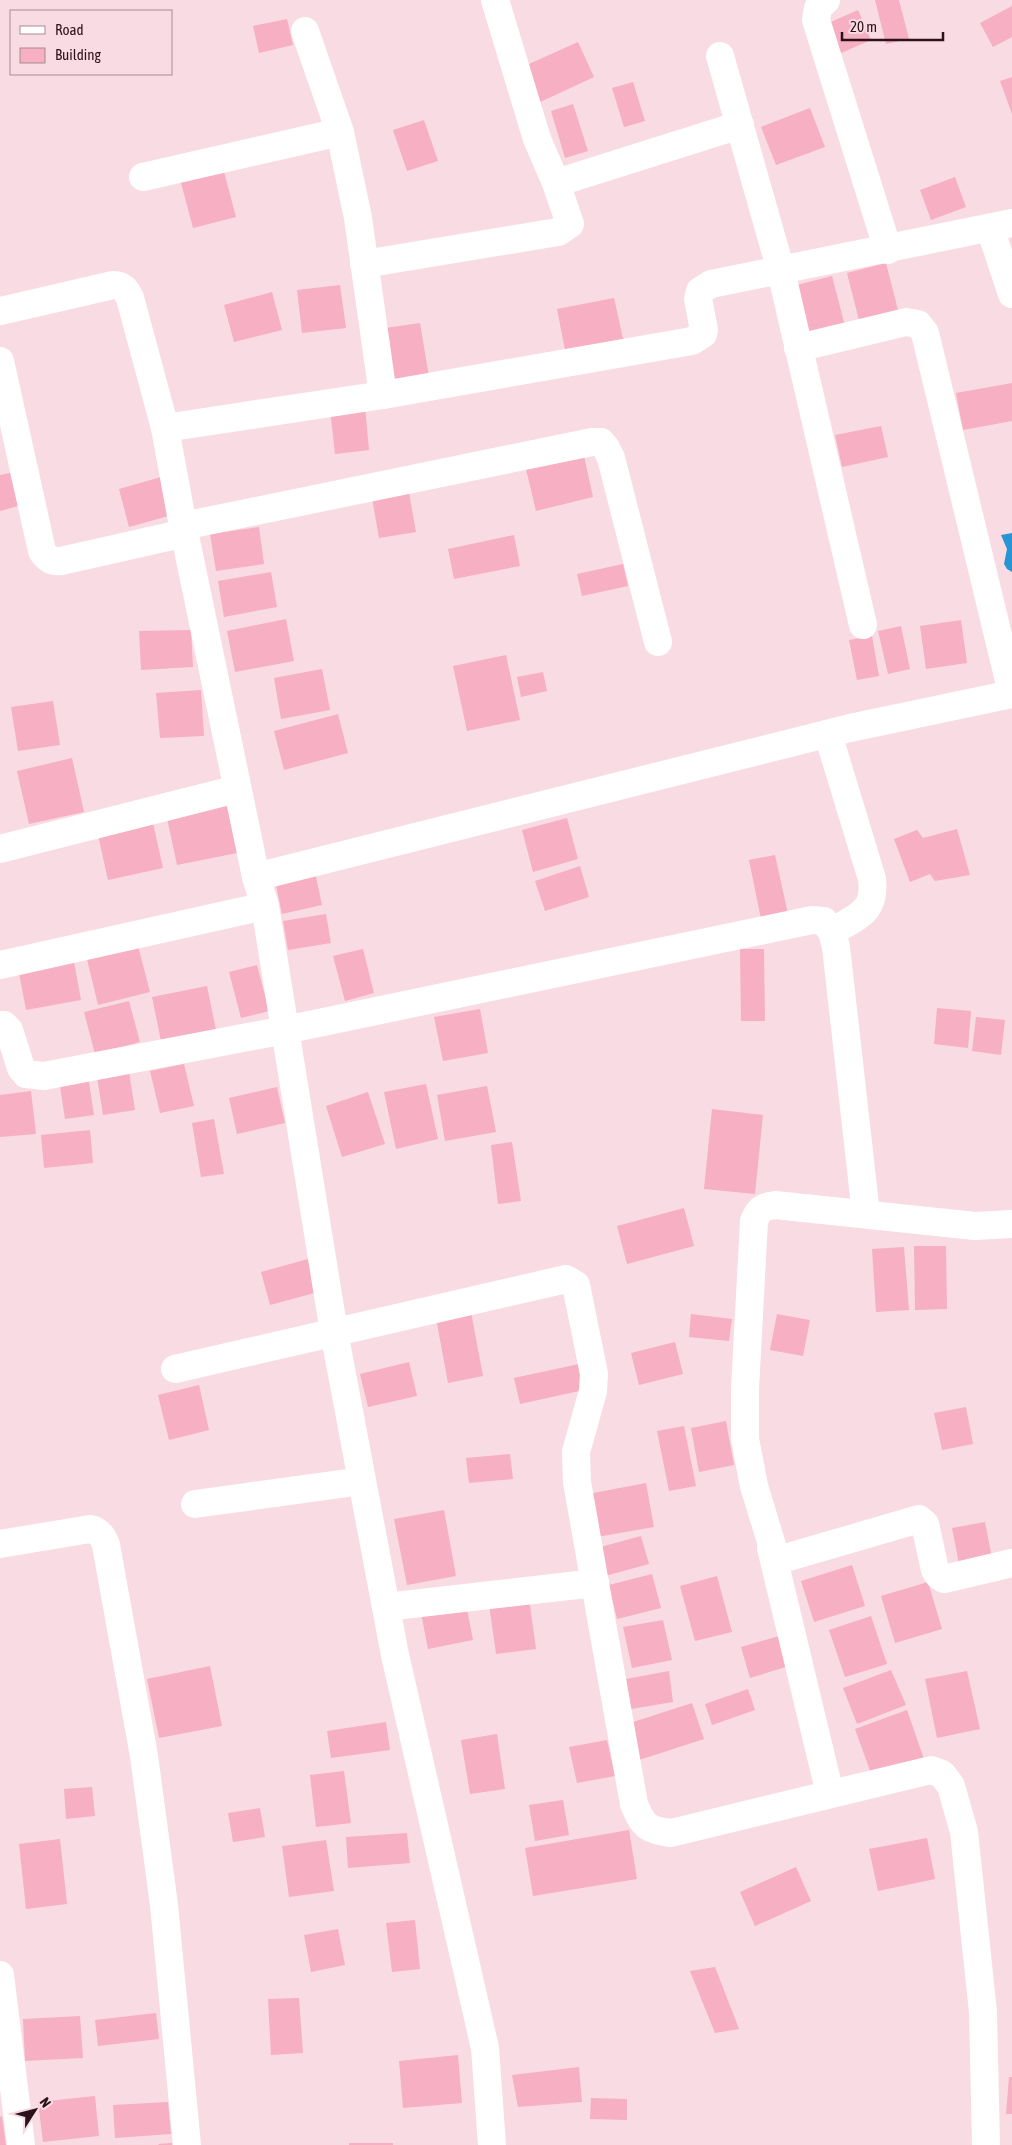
<svg xmlns="http://www.w3.org/2000/svg" width="1012" height="2145" viewBox="0 0 1012 2145" font-family="'Asap Condensed',sans-serif">
<rect width="100%" height="100%" fill="#f9dbe3"/>
<!-- water -->
<polygon fill="#2795d5" points="1012,533 1012,572 1007,569 1004,564 1007,549 1001,535"/>
<!-- building -->
<g fill="#f6afc3">
<polygon points="875,0 899,0 909,39 886,44"/>
<polygon points="1012,6 1012,37 993,47 980,23"/>
<polygon points="858,10 871,40 839,54 826,24"/>
<polygon points="287,19 293,45 259,53 253,26"/>
<polygon points="578,42 594,77 536,104 520,68"/>
<polygon points="1012,77 1012,114 1000,81"/>
<polygon points="633,82 645,121 624,127 612,88"/>
<polygon points="573,104 588,151 565,158 551,111"/>
<polygon points="810,108 825,147 776,165 761,127"/>
<polygon points="424,120 438,161 407,171 393,130"/>
<polygon points="223,168 236,217 193,228 180,179"/>
<polygon points="955,177 966,207 931,220 920,190"/>
<polygon points="886,263 900,318 861,328 847,273"/>
<polygon points="832,276 846,330 807,340 793,286"/>
<polygon points="340,285 346,328 302,333 297,290"/>
<polygon points="272,292 282,330 234,342 224,305"/>
<polygon points="614,298 624,343 566,355 557,309"/>
<polygon points="420,323 429,377 393,382 385,328"/>
<polygon points="1012,383 1012,421 963,430 956,393"/>
<polygon points="365,406 369,450 335,454 330,409"/>
<polygon points="881,426 888,457 842,467 835,435"/>
<polygon points="584,456 593,497 536,511 526,469"/>
<polygon points="10,473 18,506 0,511 0,475"/>
<polygon points="161,477 172,515 129,527 119,489"/>
<polygon points="408,487 416,532 379,538 371,492"/>
<polygon points="259,527 264,564 216,571 210,534"/>
<polygon points="514,535 520,566 454,579 448,549"/>
<polygon points="623,564 628,586 582,596 577,574"/>
<polygon points="271,572 277,607 224,617 218,581"/>
<polygon points="286,619 294,661 235,672 227,631"/>
<polygon points="961,620 967,663 926,669 920,626"/>
<polygon points="901,626 910,669 888,674 878,631"/>
<polygon points="191,630 193,667 141,670 139,631"/>
<polygon points="872,636 879,676 857,680 849,640"/>
<polygon points="506,655 520,720 467,731 453,666"/>
<polygon points="322,669 330,710 281,719 274,678"/>
<polygon points="543,672 547,691 521,697 517,677"/>
<polygon points="201,690 204,736 160,738 156,693"/>
<polygon points="53,701 60,745 18,751 11,707"/>
<polygon points="338,714 348,753 284,770 274,731"/>
<polygon points="72,758 84,812 29,824 17,771"/>
<polygon points="232,804 242,852 177,865 167,818"/>
<polygon points="567,818 578,859 533,872 522,830"/>
<polygon points="153,823 163,868 108,880 98,835"/>
<polygon points="957,829 970,875 935,881 930,874 910,882 894,839 917,830 923,838"/>
<polygon points="775,855 788,914 761,919 749,860"/>
<polygon points="580,866 589,897 545,911 535,881"/>
<polygon points="315,872 322,905 282,914 275,881"/>
<polygon points="326,914 331,943 288,950 283,921"/>
<polygon points="137,942 150,992 98,1005 86,955"/>
<polygon points="363,949 374,993 345,1001 333,956"/>
<polygon points="740,949 764,949 765,1021 741,1021"/>
<polygon points="74,962 81,1000 26,1010 19,973"/>
<polygon points="257,965 269,1011 241,1018 229,972"/>
<polygon points="207,986 216,1030 161,1041 152,997"/>
<polygon points="129,1001 140,1042 95,1054 84,1012"/>
<polygon points="937,1008 971,1011 968,1048 934,1044"/>
<polygon points="480,1009 488,1053 443,1061 434,1017"/>
<polygon points="976,1017 1005,1020 1001,1055 972,1051"/>
<polygon points="184,1064 194,1106 160,1113 150,1071"/>
<polygon points="129,1072 135,1110 103,1115 97,1077"/>
<polygon points="88,1076 94,1115 65,1119 59,1080"/>
<polygon points="426,1084 438,1139 396,1149 384,1092"/>
<polygon points="487,1086 496,1132 445,1141 437,1095"/>
<polygon points="277,1087 285,1123 237,1134 229,1098"/>
<polygon points="31,1091 36,1134 0,1137 0,1095"/>
<polygon points="368,1092 385,1144 342,1157 326,1106"/>
<polygon points="712,1109 763,1115 755,1194 704,1189"/>
<polygon points="214,1119 224,1174 201,1177 192,1123"/>
<polygon points="90,1130 93,1163 44,1168 41,1135"/>
<polygon points="512,1142 521,1201 498,1204 491,1145"/>
<polygon points="684,1208 694,1246 627,1264 617,1226"/>
<polygon points="914,1246 946,1246 947,1309 915,1310"/>
<polygon points="904,1247 909,1310 876,1312 872,1249"/>
<polygon points="308,1259 318,1292 270,1305 261,1272"/>
<polygon points="471,1312 483,1376 448,1383 436,1318"/>
<polygon points="691,1314 732,1319 729,1341 689,1337"/>
<polygon points="777,1314 810,1320 803,1356 770,1350"/>
<polygon points="675,1342 683,1374 639,1385 631,1353"/>
<polygon points="409,1362 417,1396 368,1407 360,1374"/>
<polygon points="579,1364 584,1390 520,1404 514,1378"/>
<polygon points="199,1385 209,1430 169,1440 158,1395"/>
<polygon points="966,1407 973,1444 942,1450 934,1413"/>
<polygon points="726,1421 734,1465 699,1472 691,1428"/>
<polygon points="684,1426 696,1486 669,1491 657,1431"/>
<polygon points="510,1454 513,1479 469,1483 466,1458"/>
<polygon points="646,1483 654,1527 597,1537 588,1494"/>
<polygon points="444,1510 456,1576 407,1585 394,1519"/>
<polygon points="985,1522 992,1558 959,1564 952,1528"/>
<polygon points="641,1536 649,1564 605,1576 597,1548"/>
<polygon points="852,1565 865,1606 814,1622 801,1581"/>
<polygon points="652,1574 661,1608 617,1619 609,1585"/>
<polygon points="717,1576 732,1632 695,1641 680,1586"/>
<polygon points="928,1582 942,1629 895,1643 881,1596"/>
<polygon points="529,1598 536,1649 496,1654 489,1604"/>
<polygon points="466,1604 473,1640 428,1649 421,1613"/>
<polygon points="871,1616 887,1664 845,1677 829,1630"/>
<polygon points="663,1620 672,1660 632,1668 623,1627"/>
<polygon points="789,1633 799,1663 750,1678 741,1647"/>
<polygon points="210,1666 222,1726 159,1738 147,1679"/>
<polygon points="891,1670 906,1705 857,1724 843,1688"/>
<polygon points="669,1671 673,1702 631,1709 626,1679"/>
<polygon points="967,1671 980,1729 937,1738 925,1679"/>
<polygon points="748,1689 755,1710 712,1725 705,1704"/>
<polygon points="692,1703 704,1739 636,1761 624,1725"/>
<polygon points="907,1710 925,1762 873,1779 855,1729"/>
<polygon points="386,1722 390,1750 331,1758 327,1731"/>
<polygon points="497,1734 505,1789 470,1794 461,1740"/>
<polygon points="607,1740 615,1776 577,1783 569,1747"/>
<polygon points="344,1771 351,1823 316,1827 310,1775"/>
<polygon points="92,1787 95,1816 66,1819 64,1789"/>
<polygon points="563,1800 569,1835 535,1841 529,1805"/>
<polygon points="260,1808 265,1837 233,1842 228,1813"/>
<polygon points="629,1830 637,1879 533,1896 525,1848"/>
<polygon points="407,1833 410,1863 348,1868 346,1837"/>
<polygon points="927,1838 935,1879 878,1891 869,1849"/>
<polygon points="60,1839 67,1904 26,1909 19,1844"/>
<polygon points="326,1840 334,1891 289,1897 282,1846"/>
<polygon points="796,1867 811,1901 755,1926 740,1892"/>
<polygon points="415,1920 420,1969 392,1972 386,1923"/>
<polygon points="338,1929 345,1965 311,1972 304,1935"/>
<polygon points="715,1967 739,2029 715,2033 690,1971"/>
<polygon points="299,1998 303,2053 271,2055 268,1999"/>
<polygon points="156,2013 159,2039 98,2046 95,2020"/>
<polygon points="80,2016 83,2058 25,2061 23,2019"/>
<polygon points="458,2055 462,2103 403,2108 399,2061"/>
<polygon points="579,2067 582,2102 518,2107 512,2075"/>
<polygon points="1009,2077 1012,2077 1012,2114 1006,2114"/>
<polygon points="95,2096 99,2136 43,2142 38,2102"/>
<polygon points="591,2098 627,2099 627,2120 590,2119"/>
<polygon points="168,2102 171,2134 115,2138 113,2105"/>
<polygon points="2,2116 6,2145 0,2145 0,2117"/>
<polygon points="172,2143 172,2145 159,2145 158,2144"/>
<rect x="349" y="2143" width="44" height="2"/>
</g>
<g fill="none" stroke-linecap="round" stroke-linejoin="round">
<!-- street -->
<g stroke="#fff" stroke-width="28">
<polyline points="495,0 537,139 556,183"/>
<polyline points="826,0 818,8 816,20 888,250"/>
<polyline points="305,31 340,132 358,218 383,395"/>
<polyline points="720,56 781,271 863,625"/>
<polyline points="143,177 340,132"/>
<polyline points="990,228 1012,294"/>
<polyline points="364,264 558,232 570,224 556,183 740,125"/>
<path d="M0,311L113,285C123,285 126,290 130,298L165,428"/>
<polyline points="798,348 906,322 918,324 925,333 1012,693"/>
<path d="M0,361L42,551C47,559 52,562 61,561L185,533"/>
<polyline points="183,526 592,442 601,442 606,448 611,458 658,642"/>
<path d="M828,734L872,879C876,913 857,916 832,932"/>
<polyline points="0,849 237,789"/>
<polyline points="256,877 850,728 1012,694"/>
<polyline points="0,965 265,906"/>
<polyline points="0,1025 4,1025 9,1030 21,1068 26,1074 44,1076 285,1030 812,920 824,921 832,932 836,947 866,1214"/>
<path d="M1012,1224L975,1226L775,1205C762,1207 759,1209 754,1221L745,1389V1439L754,1486L775,1555L779,1558H785L919,1519L925,1524L935,1570L939,1576L944,1579L1012,1563"/>
<path d="M175,1369L566,1279L576,1285L594,1374L593,1391L576,1452L577,1482L634,1804C643,1826 647,1830 671,1833L931,1770L942,1774L951,1786L964,1832L983,2012L986,2145"/>
<polyline points="195,1504 362,1481"/>
<path d="M0,1544L90,1529C99,1531 103,1536 106,1545L144,1756L164,1905L187,2145"/>
<polyline points="771,1548 830,1794"/>
<polyline points="386,1607 595,1583"/>
<polyline points="0,1975 21,2145"/>
<polyline points="492,2145 485,2048 395,1655 334,1332 265,906 256,877 183,526 165,428 383,395 692,341 703,334 704,330 698,299 700,291 711,284 1012,223"/>
</g>
</g>
<!-- legend -->
<rect x="10" y="10" width="162" height="65" fill="#f9dbe3" stroke="#a78b93"/>
<rect x="20" y="26" width="25" height="8" fill="#ffffff" stroke="#a78b93"/>
<text x="55" y="35" font-size="15" fill="#2c121b">Road</text>
<rect x="20" y="48" width="25" height="15" fill="#f6afc3" stroke="#a78b93"/>
<text x="55" y="60" font-size="15" fill="#2c121b">Building</text>
<!-- north arrow -->
<g transform="translate(35 2110) rotate(54)" stroke="#f9dbe3" stroke-width="4" paint-order="stroke">
<path d="M0-4L9 19L0 12L-9 19Z" fill="#2c121b"/>
<text y="-8" font-size="14" font-weight="bold" text-anchor="middle" fill="#2c121b">N</text>
</g>
<!-- scale -->
<path d="M842 32v8h101v-8" fill="none" stroke="#2c121b" stroke-width="2.5"/>
<text x="850" y="32" font-size="15" fill="#2c121b" stroke="#f9dbe3" stroke-width="4" paint-order="stroke">20 m</text>
</svg>
